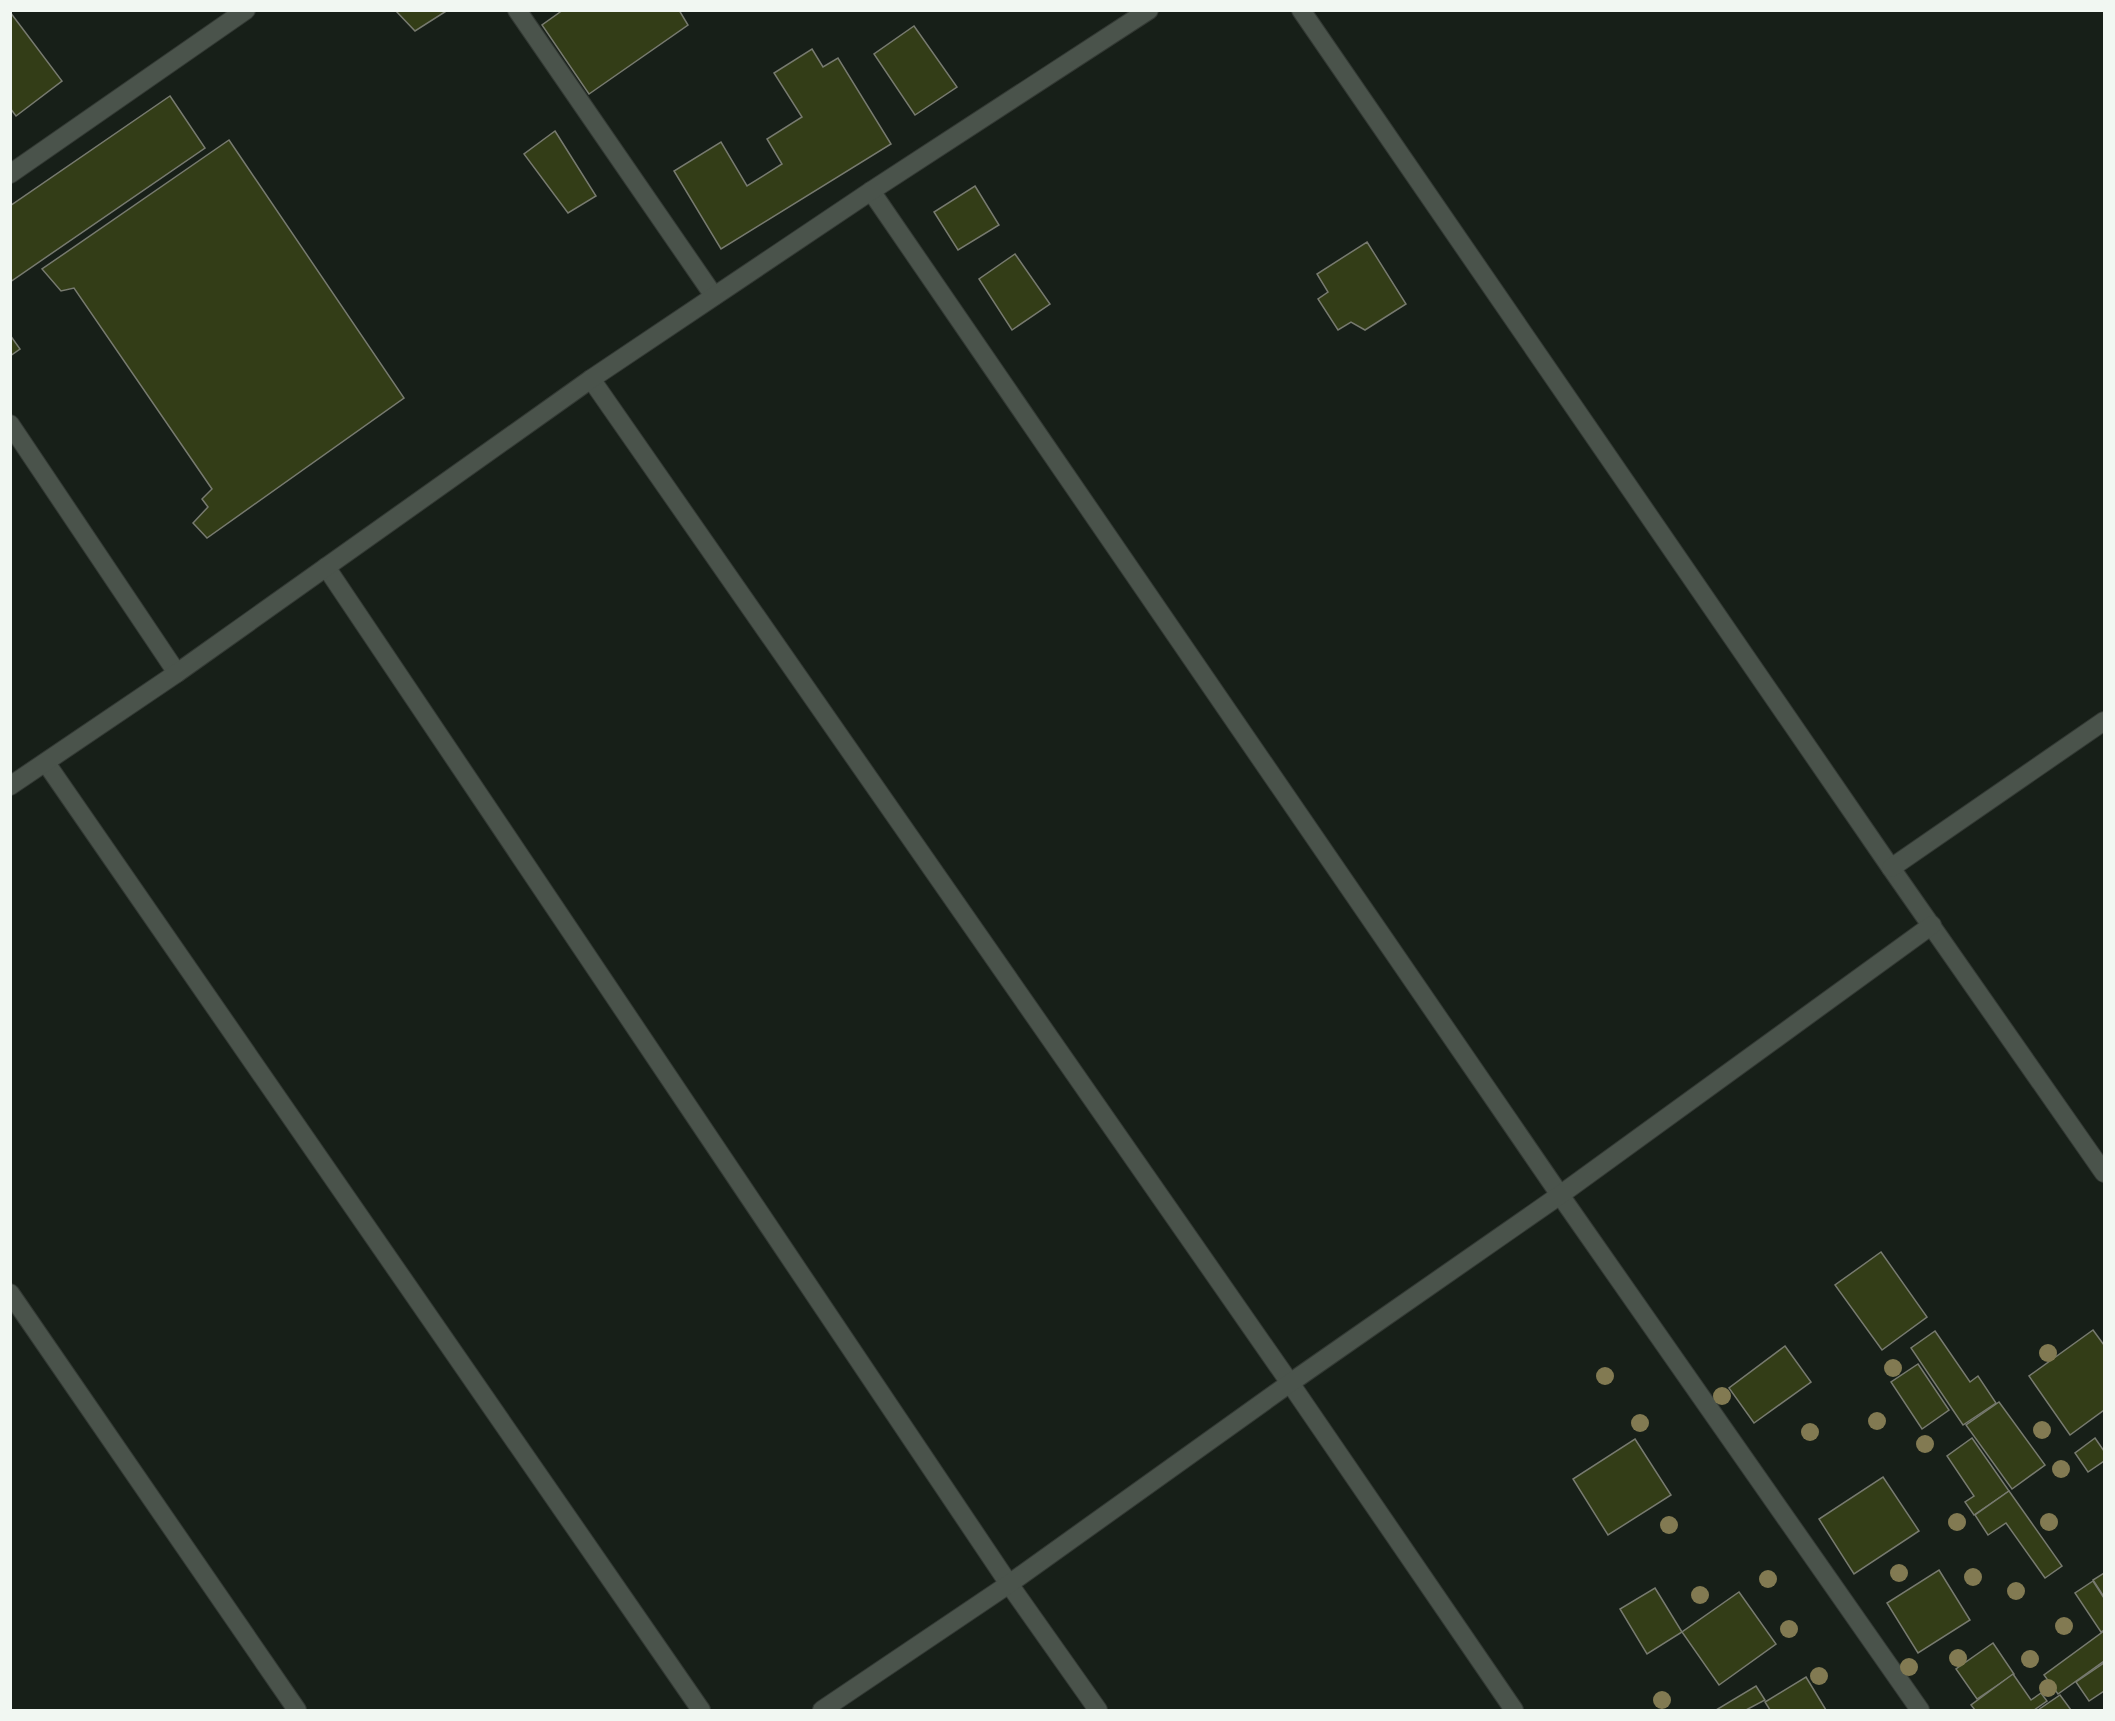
<svg xmlns="http://www.w3.org/2000/svg" width="2115" height="1721" viewBox="0 0 2115 1721" font-family="Cabin,sans-serif">
<rect width="100%" height="100%" fill="#171f18"/>
<!-- building -->
<g fill="#333d17" stroke="#777a6f" stroke-width="1.5">
<polygon points="395,10 448,10 415,31"/>
<polygon points="563,10 679,10 688,25 589,94 542,25"/>
<polygon points="10,12 62,81 16,116 10,108"/>
<polygon points="914,26 957,87 915,115 874,54"/>
<polygon points="812,49 823,67 838,58 891,144 721,249 674,171 721,142 747,186 782,164 767,139 802,117 774,73"/>
<polygon points="170,96 205,148 10,282 10,206"/>
<polygon points="555,131 596,196 568,213 524,154"/>
<polygon points="229,140 404,398 207,538 193,523 208,507 202,499 212,489 74,288 61,291 42,269"/>
<polygon points="975,186 999,225 958,250 934,212"/>
<polygon points="1367,242 1406,304 1365,330 1351,322 1338,330 1318,299 1328,292 1317,274"/>
<polygon points="1015,254 1050,304 1012,330 979,279"/>
<polygon points="10,335 20,349 10,356"/>
<polygon points="1881,1252 1927,1317 1882,1350 1835,1285"/>
<polygon points="2093,1330 2104,1345 2104,1410 2070,1435 2029,1376"/>
<polygon points="1935,1331 1970,1382 1978,1376 1996,1403 1963,1425 1911,1348"/>
<polygon points="1785,1346 1811,1382 1754,1423 1729,1388"/>
<polygon points="1918,1364 1949,1410 1922,1429 1891,1382"/>
<polygon points="1999,1402 2045,1465 2012,1489 1966,1425"/>
<polygon points="1972,1438 2009,1491 1974,1515 1965,1502 1974,1496 1947,1456"/>
<polygon points="2095,1438 2104,1451 2104,1461 2088,1472 2075,1453"/>
<polygon points="1635,1439 1671,1495 1608,1535 1573,1479"/>
<polygon points="1883,1477 1919,1531 1854,1574 1819,1519"/>
<polygon points="2009,1491 2062,1566 2045,1578 2006,1523 1988,1535 1975,1515"/>
<polygon points="1939,1570 1970,1620 1918,1653 1887,1603"/>
<polygon points="2104,1573 2104,1597 2093,1580"/>
<polygon points="2093,1581 2104,1598 2104,1630 2101,1632 2075,1593"/>
<polygon points="1655,1588 1682,1632 1647,1654 1620,1609"/>
<polygon points="1739,1592 1776,1644 1719,1685 1682,1632"/>
<polygon points="2104,1631 2104,1661 2058,1694 2044,1675"/>
<polygon points="1993,1643 2014,1674 1977,1699 1956,1669"/>
<polygon points="2104,1663 2104,1691 2089,1701 2076,1682"/>
<polygon points="2013,1674 2031,1700 2041,1693 2047,1701 2034,1710 1975,1710 1971,1705"/>
<polygon points="1806,1677 1826,1710 1770,1710 1765,1702"/>
<polygon points="1756,1686 1765,1700 1746,1710 1716,1710"/>
<polygon points="2060,1695 2071,1710 2038,1710"/>
</g>
<g fill="none" stroke-linecap="round" stroke-linejoin="round">
<!-- minor casing -->
<g stroke="#333934" stroke-width="20">
<g id="minor">
<polyline points="517,10 714,296"/>
<polyline points="1301,10 1891,868 2104,1173"/>
<polyline points="10,174 246,10"/>
<polyline points="871,191 1560,1195 1920,1710"/>
<polyline points="591,379 1290,1383 1514,1710"/>
<polyline points="10,424 177,673"/>
<polyline points="326,567 1009,1584 1098,1710"/>
<polyline points="46,763 701,1710"/>
<polyline points="10,786 177,673 591,379 871,191 1149,10"/>
<polyline points="1891,868 2104,721"/>
<polyline points="10,1293 297,1710"/>
<polyline points="822,1710 1009,1584 1290,1383 1560,1195 1932,925"/>
</g>
</g>
<!-- minor -->
<use href="#minor" stroke="#4a534b" stroke-width="18"/>
</g>
<!-- trees -->
<g fill="#827a52">
<circle cx="2048" cy="1353" r="9"/>
<circle cx="1893" cy="1368" r="9"/>
<circle cx="1605" cy="1376" r="9"/>
<circle cx="1722" cy="1396" r="9"/>
<circle cx="1877" cy="1421" r="9"/>
<circle cx="1640" cy="1423" r="9"/>
<circle cx="2042" cy="1430" r="9"/>
<circle cx="1810" cy="1432" r="9"/>
<circle cx="1925" cy="1444" r="9"/>
<circle cx="2061" cy="1469" r="9"/>
<circle cx="1957" cy="1522" r="9"/>
<circle cx="2049" cy="1522" r="9"/>
<circle cx="1669" cy="1525" r="9"/>
<circle cx="1899" cy="1573" r="9"/>
<circle cx="1973" cy="1577" r="9"/>
<circle cx="1768" cy="1579" r="9"/>
<circle cx="2016" cy="1591" r="9"/>
<circle cx="1700" cy="1595" r="9"/>
<circle cx="2064" cy="1626" r="9"/>
<circle cx="1789" cy="1629" r="9"/>
<circle cx="1958" cy="1658" r="9"/>
<circle cx="2030" cy="1659" r="9"/>
<circle cx="1909" cy="1667" r="9"/>
<circle cx="1819" cy="1676" r="9"/>
<circle cx="2048" cy="1688" r="9"/>
<circle cx="1662" cy="1700" r="9"/>
</g>
<!-- border -->
<rect width="2115" height="1721" fill="none" stroke="#f1f7f2" stroke-width="24"/>
</svg>
